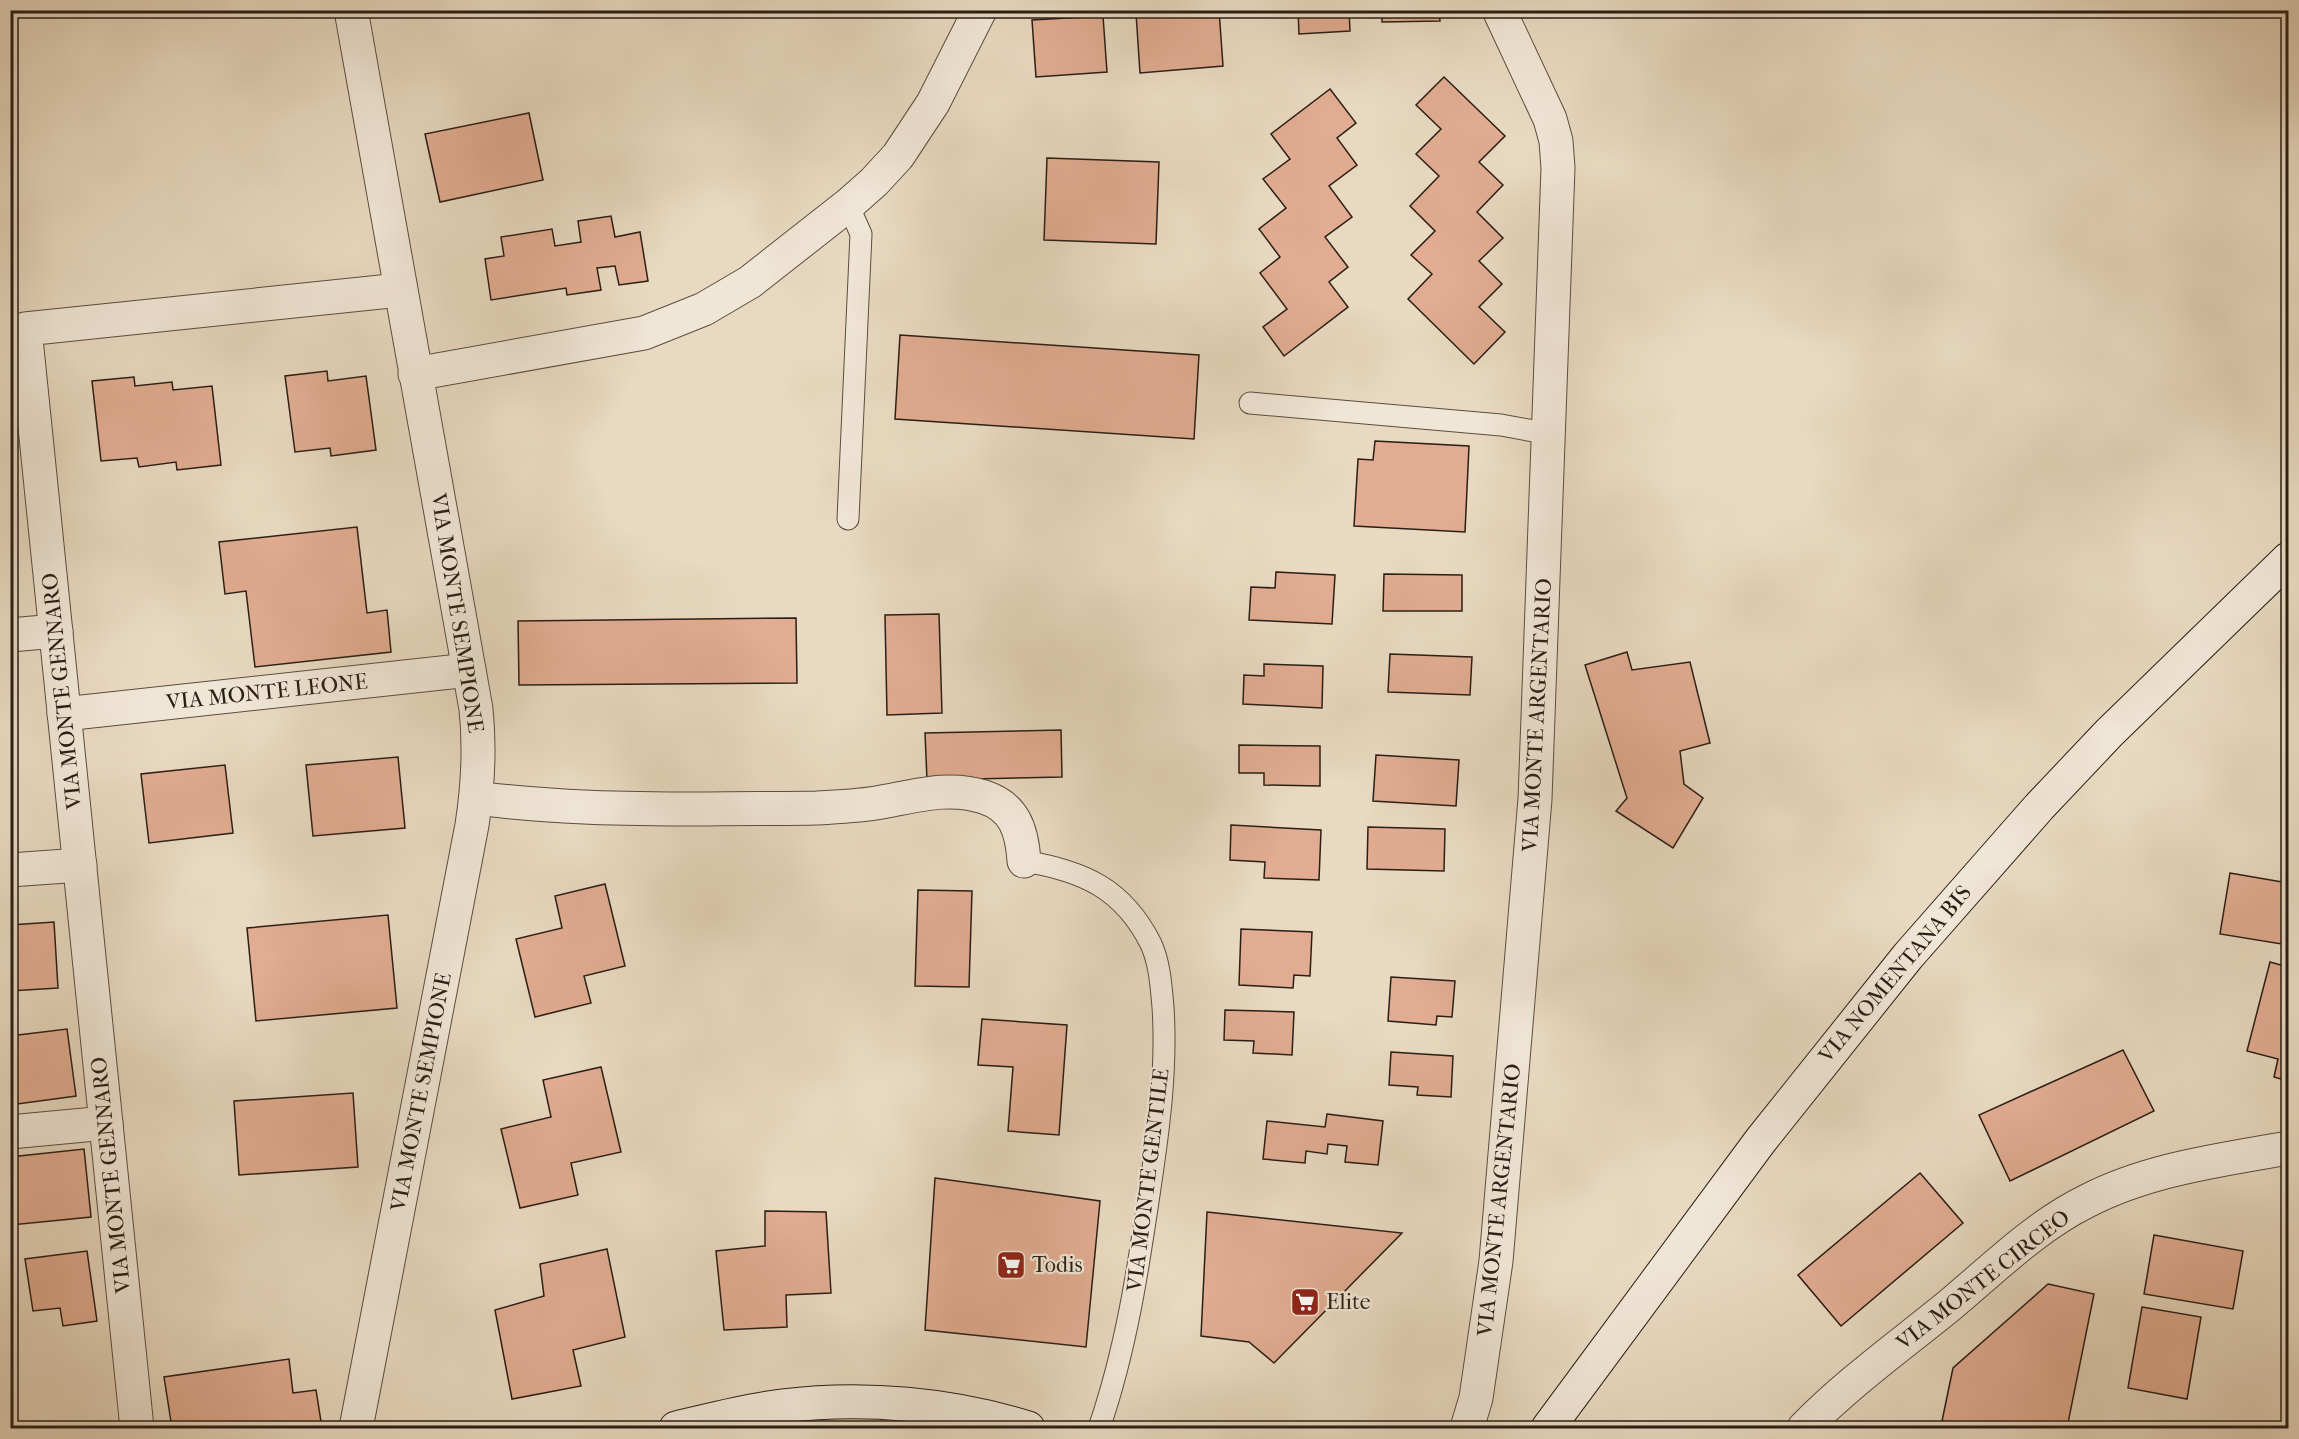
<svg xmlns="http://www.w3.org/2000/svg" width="2299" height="1439" viewBox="0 0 2299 1439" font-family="'IM FELL French Canon',serif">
<rect width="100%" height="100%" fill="#e8d9c0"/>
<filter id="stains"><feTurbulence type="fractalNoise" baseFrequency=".00333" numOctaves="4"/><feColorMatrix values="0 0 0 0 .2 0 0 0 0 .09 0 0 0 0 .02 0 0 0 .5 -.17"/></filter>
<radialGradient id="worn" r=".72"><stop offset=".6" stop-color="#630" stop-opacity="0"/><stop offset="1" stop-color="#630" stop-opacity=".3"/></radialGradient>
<!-- building -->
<g fill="#e1ac91" stroke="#2a1e16" stroke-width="1.5">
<polygon points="1169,10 1219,10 1223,66 1140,73 1136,13"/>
<polygon points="1298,10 1349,10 1350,31 1299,34"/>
<polygon points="1382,10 1439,10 1440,21 1382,22"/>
<polygon points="1103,16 1107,72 1036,77 1032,20"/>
<polygon points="1444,77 1505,136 1479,162 1503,185 1477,212 1503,238 1479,261 1502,284 1479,307 1505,332 1474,364 1408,299 1432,274 1411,255 1435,231 1410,206 1439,176 1416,154 1441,129 1416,105"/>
<polygon points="1330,89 1356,123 1337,138 1357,165 1329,186 1352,217 1325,237 1348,267 1329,282 1348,307 1284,356 1263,327 1287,309 1260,273 1280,257 1259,229 1286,208 1263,179 1290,159 1271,134"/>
<polygon points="529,113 543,180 440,202 425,134"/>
<polygon points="1047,158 1159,162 1156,244 1044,240"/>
<polygon points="611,216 615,237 640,232 648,281 619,285 615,266 597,268 601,290 567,295 566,288 491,300 485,259 504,256 501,237 552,229 555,246 581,242 578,221"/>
<polygon points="900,335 1199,355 1194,439 895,419"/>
<polygon points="327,371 328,381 366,376 376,450 331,456 330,448 295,452 285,376"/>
<polygon points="134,377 135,386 172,382 173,390 212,386 221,465 177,470 176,462 139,467 137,458 101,461 92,381"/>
<polygon points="1375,441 1469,446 1465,532 1354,526 1358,459 1373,460"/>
<polygon points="357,527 367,613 387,610 391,652 255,667 246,591 225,594 219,542"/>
<polygon points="1276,572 1335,575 1332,624 1249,620 1251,587 1275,588"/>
<polygon points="1384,574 1462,575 1462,611 1383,611"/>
<polygon points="939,614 942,713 887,715 885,615"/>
<polygon points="796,618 797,683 519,685 518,621"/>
<polygon points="1627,652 1632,670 1690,662 1710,743 1680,751 1684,784 1703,798 1673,848 1616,811 1627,798 1585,665"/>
<polygon points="1390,654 1472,657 1470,695 1388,692"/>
<polygon points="1264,664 1323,666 1322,708 1243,704 1244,675 1264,676"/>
<polygon points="1061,730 1062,777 927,780 925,733"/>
<polygon points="1239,745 1320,746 1320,786 1264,785 1264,773 1239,773"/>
<polygon points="1376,755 1459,760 1456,806 1373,801"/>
<polygon points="398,757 405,828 313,836 306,765"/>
<polygon points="225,765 233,833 149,843 141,774"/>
<polygon points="10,777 16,838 10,838"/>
<polygon points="1231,825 1321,830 1319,880 1264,878 1265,862 1230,860"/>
<polygon points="1368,827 1445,829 1444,871 1367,869"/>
<polygon points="2230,873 2288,883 2288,945 2220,934"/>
<polygon points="605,884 625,966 584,976 591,1003 535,1017 516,939 562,928 555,896"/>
<polygon points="918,890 972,891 969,987 915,986"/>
<polygon points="388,915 397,1008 256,1021 247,928"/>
<polygon points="54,922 58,988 10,991 10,925"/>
<polygon points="1241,929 1312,932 1310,976 1294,975 1293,988 1239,985"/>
<polygon points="2270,962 2288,967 2288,1081 2274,1077 2278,1059 2247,1051"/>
<polygon points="1391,977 1455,981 1452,1017 1437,1016 1436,1025 1388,1021"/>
<polygon points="1225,1010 1294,1012 1292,1055 1253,1053 1254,1041 1224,1040"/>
<polygon points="982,1019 1067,1025 1059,1135 1008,1131 1013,1067 978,1065"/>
<polygon points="67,1029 76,1096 10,1105 10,1036"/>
<polygon points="2123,1050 2154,1111 2010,1181 1979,1115"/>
<polygon points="1391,1052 1453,1056 1451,1097 1417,1095 1418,1087 1389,1085"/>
<polygon points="601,1067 621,1152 571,1163 578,1195 520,1208 501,1129 551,1117 543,1080"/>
<polygon points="353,1093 358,1167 239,1175 234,1101"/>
<polygon points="1327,1114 1383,1121 1378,1165 1345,1162 1347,1146 1328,1144 1327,1154 1306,1151 1305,1163 1263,1159 1267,1121 1325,1127"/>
<polygon points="84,1149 91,1217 11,1225 10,1157"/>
<polygon points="1920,1173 1963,1223 1841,1326 1798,1275"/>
<polygon points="935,1178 1100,1201 1086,1347 925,1330"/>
<polygon points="765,1211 826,1212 831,1293 786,1295 787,1327 724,1330 716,1251 765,1246"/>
<polygon points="1207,1212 1402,1233 1274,1363 1249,1342 1201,1336"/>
<polygon points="2154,1235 2243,1251 2233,1309 2144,1294"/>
<polygon points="607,1249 625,1337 573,1350 581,1386 512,1399 495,1310 544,1296 540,1264"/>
<polygon points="87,1251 97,1321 63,1326 60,1308 33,1311 25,1259"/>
<polygon points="2048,1284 2094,1294 2067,1428 1980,1428 1942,1421 1953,1368"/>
<polygon points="2142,1307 2201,1317 2187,1399 2128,1388"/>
<polygon points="289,1359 293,1393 316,1390 322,1428 172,1428 164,1377"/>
</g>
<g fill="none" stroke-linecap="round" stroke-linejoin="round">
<!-- service casing -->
<g stroke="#5a4d40" stroke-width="23">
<g id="service">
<polyline points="1250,403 1501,425 1550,434"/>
<polyline points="848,519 861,234 848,205"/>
<path d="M1024,861C1083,871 1123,888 1151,944C1160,964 1161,986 1163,1007C1167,1068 1159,1128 1150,1188C1138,1270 1126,1350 1099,1428"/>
</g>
</g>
<!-- minor casing -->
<g stroke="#5a4d40" stroke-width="35">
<g id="minor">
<path d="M351,10L476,709C480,748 478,786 472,825L356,1428"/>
<polyline points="415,374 644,333 704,309 750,282 848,205 874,182 898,156 933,103 980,10"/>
<polyline points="10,635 56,631"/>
<polyline points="64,714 469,670"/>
<path d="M476,798C552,808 627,809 703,809C741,808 779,809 817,808C837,807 857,806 876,803C913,797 947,785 984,797C1015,807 1022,831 1024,861"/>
<polyline points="10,870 80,865"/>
<polyline points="10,1132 106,1123"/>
<polyline points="137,1428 25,329 400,290"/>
<polyline points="1467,1428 1476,1398 1496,1261 1535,799 1558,168 1556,141 1550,119 1499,10"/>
<path d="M1804,1428C1848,1383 1901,1345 1950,1305C1993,1269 2036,1226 2087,1201C2149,1169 2221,1160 2288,1148"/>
</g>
</g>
<!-- secondary casing -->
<g stroke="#2a1e16" stroke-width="35">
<g id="secondary">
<path d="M676,1428C711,1420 747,1410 783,1406C864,1396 951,1404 1028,1428"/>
<polyline points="1548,1428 1761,1140 1908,956 2039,807 2109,733 2288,559"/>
</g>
</g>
<!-- service -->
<use href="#service" stroke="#f0e6d6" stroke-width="21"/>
<!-- minor -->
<use href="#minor" stroke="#f0e6d6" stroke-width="33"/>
<!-- secondary -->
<use href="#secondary" stroke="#f0e6d6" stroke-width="33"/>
</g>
<!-- icons -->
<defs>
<g id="supermarket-square" transform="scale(1.5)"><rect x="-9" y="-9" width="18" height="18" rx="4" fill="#8f2418" stroke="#f0e6d6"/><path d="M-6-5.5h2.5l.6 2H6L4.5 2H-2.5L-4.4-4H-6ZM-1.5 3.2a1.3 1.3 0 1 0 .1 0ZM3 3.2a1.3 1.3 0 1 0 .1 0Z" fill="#fff"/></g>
</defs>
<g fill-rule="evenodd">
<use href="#supermarket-square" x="1011" y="1265"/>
<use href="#supermarket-square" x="1305" y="1302"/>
</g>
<g text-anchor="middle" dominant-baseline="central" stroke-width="4.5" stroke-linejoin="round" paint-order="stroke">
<!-- street labels -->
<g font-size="22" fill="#2a1e16" stroke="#f0e6d6">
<text transform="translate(457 613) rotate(81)">VIA MONTE SEMPIONE</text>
<text transform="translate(62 691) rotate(-96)">VIA MONTE GENNARO</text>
<text transform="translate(267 692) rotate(-6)">VIA MONTE LEONE</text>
<text transform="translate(1537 715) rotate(-87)">VIA MONTE ARGENTARIO</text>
<text transform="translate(1895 974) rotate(-50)">VIA NOMENTANA BIS</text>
<text transform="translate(421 1092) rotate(-79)">VIA MONTE SEMPIONE</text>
<text transform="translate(111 1175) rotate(-96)">VIA MONTE GENNARO</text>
<text transform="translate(1148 1180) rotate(-83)">VIA MONTE GENTILE</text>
<text transform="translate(1499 1200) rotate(-84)">VIA MONTE ARGENTARIO</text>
<text transform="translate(1983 1280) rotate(-38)">VIA MONTE CIRCEO</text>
</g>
<!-- poi labels -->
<g font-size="22" fill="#2a1e16" stroke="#f0e6d6" text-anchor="start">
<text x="1032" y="1265">Todis</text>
<text x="1326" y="1302">Elite</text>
</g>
</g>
<!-- margin -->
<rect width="2299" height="1439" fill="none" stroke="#e8d9c0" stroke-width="36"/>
<rect x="12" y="12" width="2275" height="1415" fill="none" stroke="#2a1e16" stroke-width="3"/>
<rect x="18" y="18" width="2263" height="1403" fill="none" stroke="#2a1e16" stroke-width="1.5"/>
<rect width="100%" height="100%" filter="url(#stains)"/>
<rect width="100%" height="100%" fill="url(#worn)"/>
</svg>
